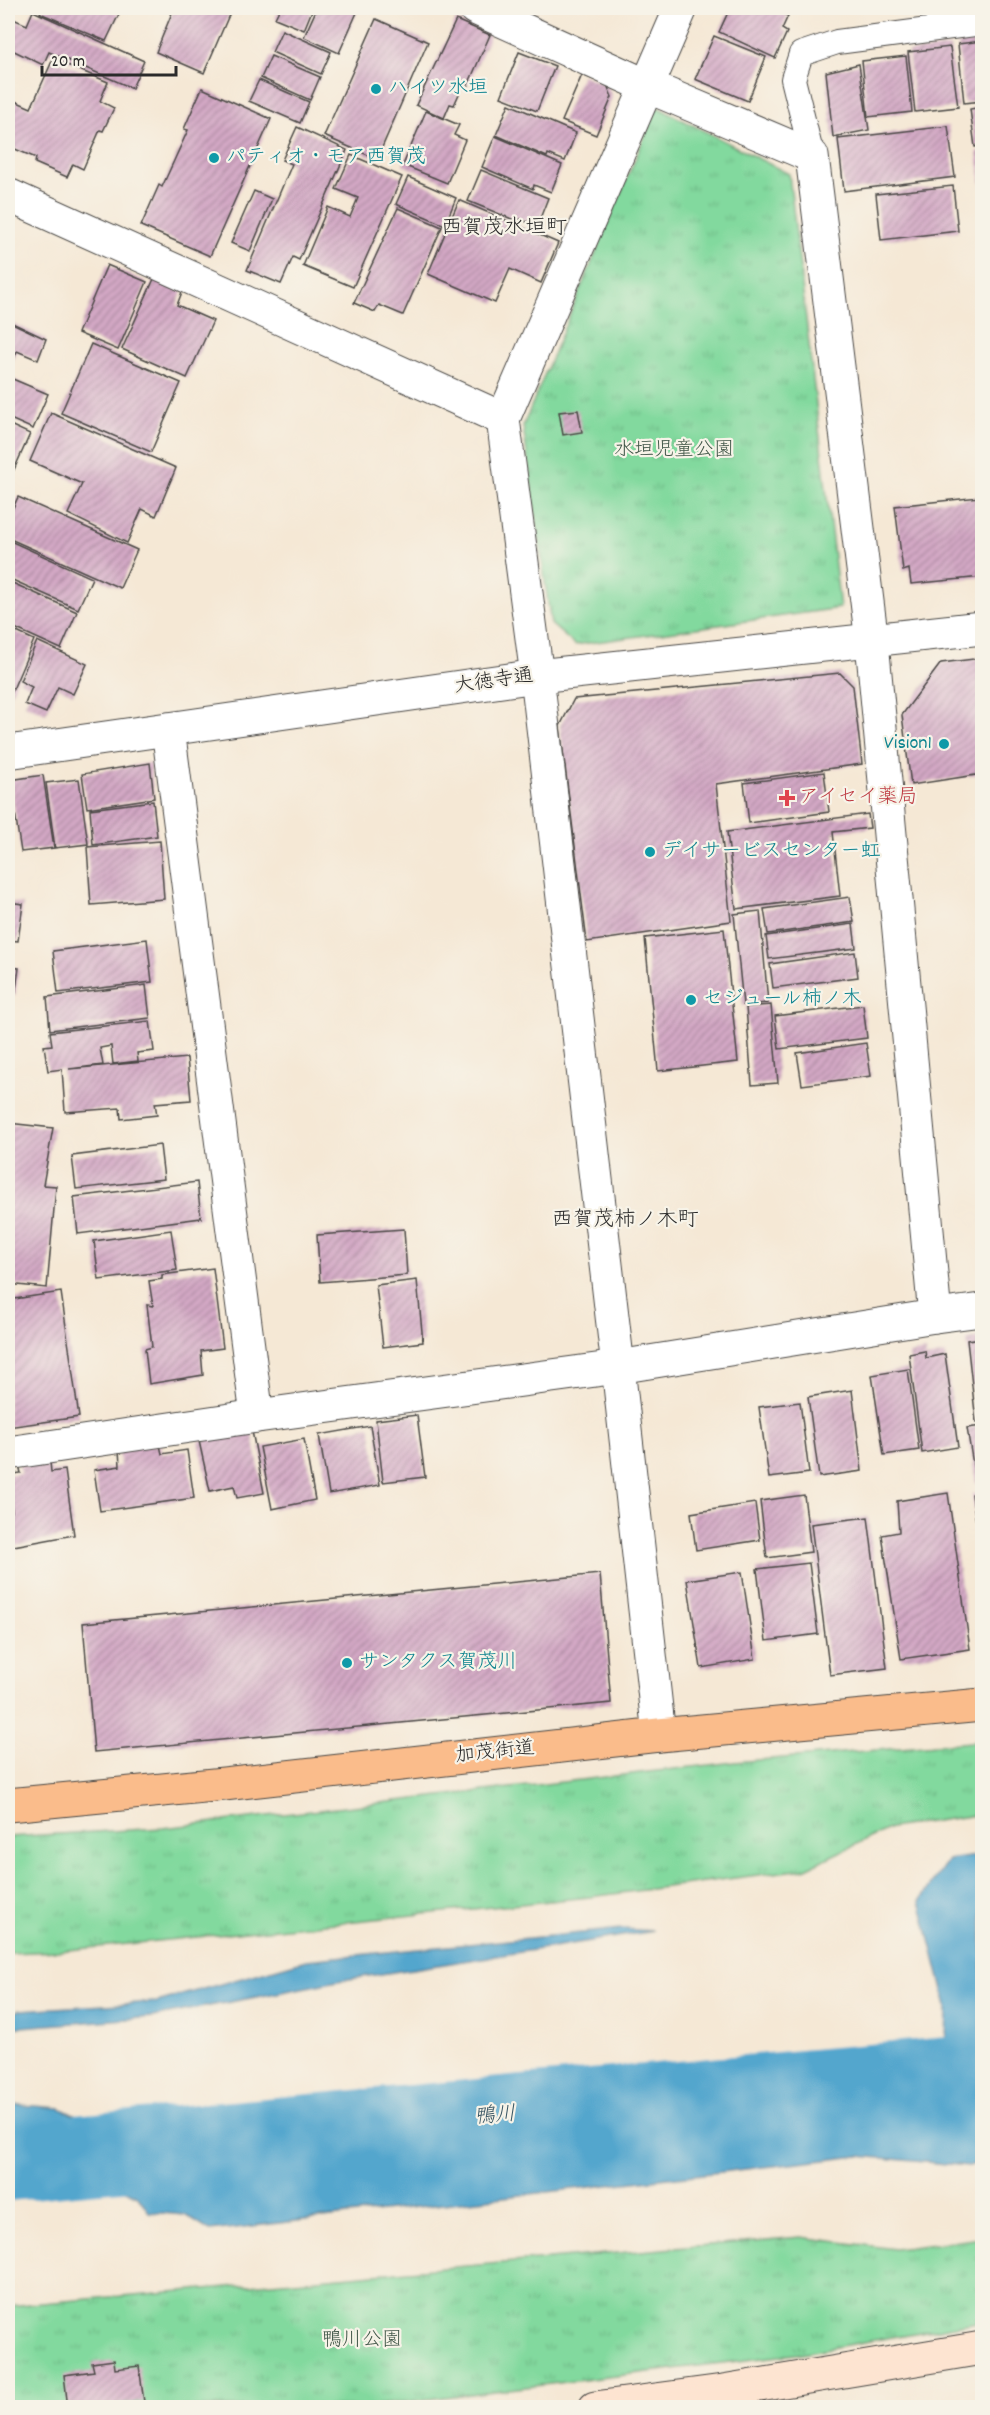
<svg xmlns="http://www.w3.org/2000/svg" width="990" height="2415" viewBox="0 0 990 2415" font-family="Dekko,'Klee One',sans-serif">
<defs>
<pattern id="park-tufts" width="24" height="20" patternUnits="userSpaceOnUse" patternTransform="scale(1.5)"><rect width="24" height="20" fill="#82d99e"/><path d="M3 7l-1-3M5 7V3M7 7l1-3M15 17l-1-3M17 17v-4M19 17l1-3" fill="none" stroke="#70ba88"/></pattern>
<pattern id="building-hatch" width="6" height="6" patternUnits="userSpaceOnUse" patternTransform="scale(1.5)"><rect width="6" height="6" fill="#d3a8c5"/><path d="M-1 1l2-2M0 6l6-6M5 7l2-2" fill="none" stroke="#ab89a0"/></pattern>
</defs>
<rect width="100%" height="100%" fill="#f7f3e8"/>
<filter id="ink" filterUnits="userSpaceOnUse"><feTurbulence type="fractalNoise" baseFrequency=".0167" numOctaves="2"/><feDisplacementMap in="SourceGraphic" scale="12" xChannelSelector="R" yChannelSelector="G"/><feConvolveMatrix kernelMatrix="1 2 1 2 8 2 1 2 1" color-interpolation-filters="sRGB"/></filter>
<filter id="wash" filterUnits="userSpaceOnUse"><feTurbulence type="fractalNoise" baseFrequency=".008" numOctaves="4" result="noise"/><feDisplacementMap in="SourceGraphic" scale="24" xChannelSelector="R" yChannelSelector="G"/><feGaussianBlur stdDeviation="1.35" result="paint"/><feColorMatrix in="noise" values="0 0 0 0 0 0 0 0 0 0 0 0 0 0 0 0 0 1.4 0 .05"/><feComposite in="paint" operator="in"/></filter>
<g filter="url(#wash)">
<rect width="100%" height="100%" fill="#f5e8d5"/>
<!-- park -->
<g fill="url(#park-tufts)" stroke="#568264" stroke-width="1.5">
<polygon points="657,107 789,174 840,608 575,645 551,624 523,426"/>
<polygon points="982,1741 982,1814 890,1828 804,1869 590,1897 59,1951 8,1953 8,1837 163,1828 735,1762"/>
<polygon points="801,2237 895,2249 982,2238 982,2321 796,2354 363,2407 8,2408 8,2306"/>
</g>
<!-- water -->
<g fill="#52a6cd" stroke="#3e687c" stroke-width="1.5">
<polygon points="982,1855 982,2162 969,2166 859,2156 210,2231 185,2215 149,2212 138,2196 82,2168 23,2172 8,2169 8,2104 60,2108 158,2156 229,2168 439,2155 726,2132 819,2116 915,2089 946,2044 947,2006 920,1901 948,1860"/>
<polygon points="622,1929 654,1931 343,1980 153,2017 8,2028 8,2015 19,2010 157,2002 306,1960"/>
</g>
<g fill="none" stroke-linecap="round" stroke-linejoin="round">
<!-- river -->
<polyline stroke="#52a6cd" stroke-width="80" points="8,2161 982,2074"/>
</g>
<g id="blocks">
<!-- building -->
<g fill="url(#building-hatch)">
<polygon points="43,8 103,8 119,14 106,41 40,13"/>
<polygon points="174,8 232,8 204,73 156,52"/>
<polygon points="280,8 313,8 304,30 275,18"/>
<polygon points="317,8 359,8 339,53 304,37"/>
<polygon points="730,8 769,8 788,16 782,29 787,32 775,58 719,32"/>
<polygon points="33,11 144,61 132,88 49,52 43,65 8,48 8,25 11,18 27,25"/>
<polygon points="376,19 428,42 377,159 324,136"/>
<polygon points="456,20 490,35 468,85 464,83 454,105 450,104 444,118 416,105"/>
<polygon points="282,30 331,52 321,74 272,52"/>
<polygon points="714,36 766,57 748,101 695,79"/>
<polygon points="982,41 982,101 964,103 958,44"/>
<polygon points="950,47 958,107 915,112 908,52"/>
<polygon points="519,52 555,66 537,111 501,97"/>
<polygon points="271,56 320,77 310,100 261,78"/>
<polygon points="906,56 912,112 868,117 862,61"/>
<polygon points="53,59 108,82 100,101 114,108 103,131 100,130 83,169 73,164 67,177 35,163 36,158 8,146 8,98 31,108"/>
<polygon points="859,64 869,130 833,137 826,72"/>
<polygon points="582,75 607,85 612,97 596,135 562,121"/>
<polygon points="259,80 309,102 300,123 249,101"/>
<polygon points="202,88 271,119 210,256 141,226 159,185 162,187 188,130 184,129"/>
<polygon points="509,104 576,133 565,161 548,154 547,157 496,135"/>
<polygon points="982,107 982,146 975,147 970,109"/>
<polygon points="426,111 459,125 454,135 465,140 447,183 403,165"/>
<polygon points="948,126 955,177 844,191 838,139"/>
<polygon points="297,127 347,150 299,260 293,257 281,284 247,270 292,164 282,160"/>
<polygon points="495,136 562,165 551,192 534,185 533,189 482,167"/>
<polygon points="977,151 982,151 982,183 981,184"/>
<polygon points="351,155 402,177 353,287 303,266 328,207 350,217 358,198 336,189"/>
<polygon points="481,170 548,198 537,226 520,219 519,222 468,201"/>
<polygon points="408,177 456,198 445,225 396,204"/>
<polygon points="953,186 958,231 881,240 876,194"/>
<polygon points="254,191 272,199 250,251 231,243"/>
<polygon points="459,200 558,243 541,283 510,269 495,303 428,274"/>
<polygon points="398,208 442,227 403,315 379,305 375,312 354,303"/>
<polygon points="107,265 147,282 118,350 78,333"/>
<polygon points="154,279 182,292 177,305 213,321 187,378 122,349"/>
<polygon points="8,321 46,339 38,360 17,351 8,373"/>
<polygon points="91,344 181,383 151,452 61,413"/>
<polygon points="8,377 48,394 33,429 8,418"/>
<polygon points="578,410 582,432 563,435 559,412"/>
<polygon points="51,413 176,468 156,516 142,509 127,543 68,514 82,484 30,461"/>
<polygon points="8,424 30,434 8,483"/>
<polygon points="18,497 137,550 120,588 8,538 8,519"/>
<polygon points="979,497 982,531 982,577 911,584 909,569 903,571 895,506"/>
<polygon points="8,540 92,578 78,609 8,578"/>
<polygon points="8,581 77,612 61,649 8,625"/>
<polygon points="8,628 34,640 8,701"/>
<polygon points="37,641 87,664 73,694 58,687 46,713 25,704 32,687 20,681"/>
<polygon points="982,658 982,774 911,785 902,715 941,663"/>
<polygon points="840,673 853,686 862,764 716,784 731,921 587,942 560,726 574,699"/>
<polygon points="150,763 154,798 87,808 82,774"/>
<polygon points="824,772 829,812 749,823 744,783"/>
<polygon points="43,775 54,848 21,852 10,780"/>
<polygon points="79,779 88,844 55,848 46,783"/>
<polygon points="153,801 157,836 93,845 90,809"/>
<polygon points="868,814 870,828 833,832 840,896 736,909 727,832"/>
<polygon points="160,841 164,899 91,905 87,847"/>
<polygon points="850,897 854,922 768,934 764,909"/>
<polygon points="8,902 23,904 18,941 8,940"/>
<polygon points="760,911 768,1003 743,1005 734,914"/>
<polygon points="853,924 856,948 769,959 766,936"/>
<polygon points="724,929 738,1062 658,1071 645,938"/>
<polygon points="147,939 152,982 58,993 53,951"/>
<polygon points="855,952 858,977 773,988 770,964"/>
<polygon points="8,967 19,968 15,996 8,995"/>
<polygon points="146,985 150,1018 50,1030 47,997"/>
<polygon points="771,1005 778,1083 752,1085 746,1007"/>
<polygon points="863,1005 867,1038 779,1049 775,1016"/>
<polygon points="150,1021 154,1051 137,1053 138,1061 113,1064 111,1046 100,1048 103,1065 69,1069 187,1058 191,1100 155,1103 157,1115 121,1119 120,1108 65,1112 62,1069 48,1071 44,1046 52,1045 50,1032"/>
<polygon points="866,1043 871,1076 802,1085 797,1053"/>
<polygon points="8,1123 53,1128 43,1185 56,1186 47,1288 8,1284"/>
<polygon points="160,1145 164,1179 76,1189 72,1156"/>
<polygon points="197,1182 201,1218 78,1234 74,1197"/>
<polygon points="404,1229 407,1275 320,1282 317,1235"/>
<polygon points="171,1230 177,1270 99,1280 94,1241"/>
<polygon points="213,1268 223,1348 201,1351 203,1375 149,1384 145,1349 152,1347 147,1305 153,1306 149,1281 162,1279 162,1275"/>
<polygon points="417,1280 423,1342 383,1347 376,1285"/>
<polygon points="61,1292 79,1417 8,1427 8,1300"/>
<polygon points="982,1338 982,1421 976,1422 967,1340"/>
<polygon points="925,1351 926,1358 945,1354 958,1447 922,1453 909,1354"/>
<polygon points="908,1369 919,1450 884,1455 872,1375"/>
<polygon points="852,1390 862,1471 819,1477 808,1397"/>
<polygon points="800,1402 809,1473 769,1478 759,1407"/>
<polygon points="417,1415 425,1477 383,1482 376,1420"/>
<polygon points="370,1426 380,1485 329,1494 319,1435"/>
<polygon points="982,1426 982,1482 976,1483 967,1428"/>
<polygon points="252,1431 264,1493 237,1498 234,1486 210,1491 199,1441"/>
<polygon points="304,1439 315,1500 272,1509 260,1447"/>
<polygon points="160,1445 162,1454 187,1450 194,1498 100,1511 94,1470 120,1466 119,1449"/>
<polygon points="50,1462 51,1472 65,1470 74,1535 8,1547 8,1513 12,1512 8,1475 21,1473 19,1465"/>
<polygon points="982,1492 982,1558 981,1558 972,1494"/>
<polygon points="948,1493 970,1649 901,1659 882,1535 899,1532 897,1501"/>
<polygon points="804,1495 811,1552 767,1558 760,1501"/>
<polygon points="755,1503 760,1540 696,1550 691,1513"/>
<polygon points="868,1517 887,1668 830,1675 811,1524"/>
<polygon points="809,1563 818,1634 766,1641 757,1569"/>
<polygon points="742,1572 755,1659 701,1668 687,1580"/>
<polygon points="600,1574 611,1703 94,1752 83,1623"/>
<polygon points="114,2360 115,2369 139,2366 144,2402 120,2404 120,2408 68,2408 64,2375 94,2371 92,2363"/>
</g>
</g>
</g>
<g filter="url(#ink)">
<use href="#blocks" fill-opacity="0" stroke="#494744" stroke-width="1.5"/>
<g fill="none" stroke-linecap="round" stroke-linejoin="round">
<!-- lane casing -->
<g stroke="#494744" stroke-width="26">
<polyline id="lane" points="812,156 793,79 801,54 837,42 982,23"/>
</g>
<!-- street casing -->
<g stroke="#494744" stroke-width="35">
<g id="street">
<polyline points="475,8 647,86 812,156 872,642 935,1316"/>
<polyline points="8,195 503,419"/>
<polyline points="168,729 257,1416"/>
<polyline points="8,752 537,676 982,628"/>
<polyline points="8,1453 257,1416 618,1367 935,1316 982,1310"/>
<polyline points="659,1735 618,1367 537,676 503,419 681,8"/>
</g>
</g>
<!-- secondary casing -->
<g stroke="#494744" stroke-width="35">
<polyline id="secondary" points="595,2408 723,2391 982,2348"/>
</g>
<!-- primary casing -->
<g stroke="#494744" stroke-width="35">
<polyline id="primary" points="8,1805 224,1784 659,1735 982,1705"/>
</g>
<!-- lane -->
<use href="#lane" stroke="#fff" stroke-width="24"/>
<!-- street -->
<use href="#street" stroke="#fff" stroke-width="33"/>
<!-- secondary -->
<use href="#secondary" stroke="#fde4d1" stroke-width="33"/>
<!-- primary -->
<use href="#primary" stroke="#fabc8b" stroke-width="33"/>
</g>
</g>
<!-- markers -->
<g fill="#0f9aa8" stroke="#f7f3e8" stroke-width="2">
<circle cx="376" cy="89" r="6"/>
<circle cx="214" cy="158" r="6"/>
<circle cx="944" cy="744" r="6"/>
<circle cx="650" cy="852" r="6"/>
<circle cx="691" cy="1000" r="6"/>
<circle cx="347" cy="1663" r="6"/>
</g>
<path fill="#e0444e" stroke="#f7f3e8" stroke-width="2" d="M784 789h6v6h6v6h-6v6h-6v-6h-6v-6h6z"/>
<g text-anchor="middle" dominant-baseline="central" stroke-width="4.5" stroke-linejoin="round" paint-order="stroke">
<!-- culture labels -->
<g font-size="20" fill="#0d838f" stroke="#f7f3e8" text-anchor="start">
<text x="388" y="89">ハイツ水垣</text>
<text x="226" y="158">パティオ・モア西賀茂</text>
<text x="932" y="744" text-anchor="end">Vision1</text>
<text x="662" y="852">デイサービスセンター虹</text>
<text x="703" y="1000">セジュール柿ノ木</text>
<text x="359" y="1663">サンタクス賀茂川</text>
</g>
<!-- park labels -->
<g font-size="20" fill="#415648" stroke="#f7f3e8">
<text x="674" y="451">水垣児童公園</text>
<text x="362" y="2341">鴨川公園</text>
</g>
<!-- street labels -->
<g font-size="20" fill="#2b2b2b" stroke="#f7f3e8">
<text transform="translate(494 682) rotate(-8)">大徳寺通</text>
<text transform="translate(495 1753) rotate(-6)">加茂街道</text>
</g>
<!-- health labels -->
<g font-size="20" fill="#be3a42" stroke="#f7f3e8" text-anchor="start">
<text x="799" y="798">アイセイ薬局</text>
</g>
<!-- neighbourhood labels -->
<g font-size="21" fill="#2b2b2b" stroke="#f7f3e8">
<text x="504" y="229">西賀茂水垣町</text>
<text x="625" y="1221">西賀茂柿ノ木町</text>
</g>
<!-- water labels -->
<g font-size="21" font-style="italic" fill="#395664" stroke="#f7f3e8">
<text transform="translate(495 2117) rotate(-5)">鴨川</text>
</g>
</g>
<!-- margin -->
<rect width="990" height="2415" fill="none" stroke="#f7f3e8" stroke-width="30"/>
<!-- scale -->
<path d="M42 66v9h134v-9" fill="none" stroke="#2b2b2b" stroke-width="3"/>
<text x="51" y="66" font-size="18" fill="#2b2b2b" stroke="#f7f3e8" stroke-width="4.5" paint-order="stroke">20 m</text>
</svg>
